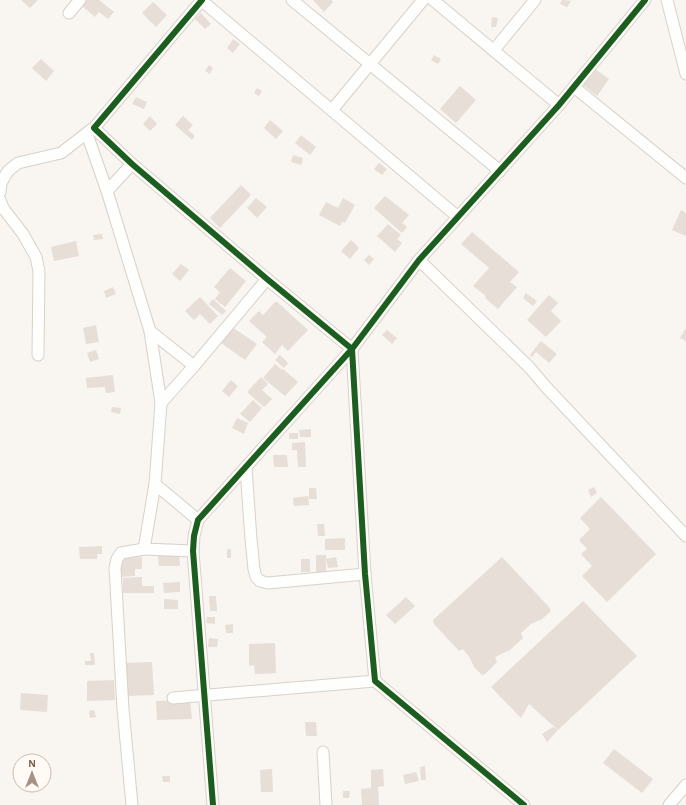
<svg xmlns="http://www.w3.org/2000/svg" width="686" height="805" viewBox="0 0 686 805" font-family="'Alegreya Sans',sans-serif">
<rect width="100%" height="100%" fill="#f9f5f0"/>
<!-- building -->
<g fill="#e6ded7">
<polygon points="21,0 38,0 30,8"/>
<polygon points="87,0 99,0 114,12 108,19 99,12 95,17 82,6"/>
<polygon points="313,0 331,0 333,2 324,12"/>
<polygon points="562,0 571,1 567,7 560,4"/>
<polygon points="153,2 167,15 156,27 142,13"/>
<polygon points="201,13 211,24 205,29 195,19"/>
<polygon points="492,17 498,18 496,27 491,27"/>
<polygon points="233,39 240,44 233,53 227,48"/>
<polygon points="434,55 441,59 438,64 431,60"/>
<polygon points="41,59 54,71 46,81 32,68"/>
<polygon points="209,65 213,68 210,74 205,71"/>
<polygon points="595,69 609,79 597,96 583,85"/>
<polygon points="460,86 476,100 456,123 440,109"/>
<polygon points="257,88 262,91 259,96 254,93"/>
<polygon points="136,97 147,102 144,109 132,104"/>
<polygon points="150,116 157,124 150,131 143,124"/>
<polygon points="183,116 193,125 188,130 195,136 192,140 175,125"/>
<polygon points="270,120 283,131 276,139 264,128"/>
<polygon points="301,135 316,147 310,155 295,143"/>
<polygon points="293,155 303,158 301,165 291,162"/>
<polygon points="379,163 387,169 382,175 374,169"/>
<polygon points="241,185 251,195 220,228 210,218"/>
<polygon points="385,196 409,215 402,223 407,227 402,233 374,208"/>
<polygon points="256,198 267,207 257,218 247,208"/>
<polygon points="343,198 355,205 345,223 342,222 340,226 319,215 326,202 338,208"/>
<polygon points="681,210 686,213 686,236 672,230"/>
<polygon points="388,224 401,235 397,239 402,243 395,252 377,236"/>
<polygon points="472,232 519,272 510,282 517,287 498,309 485,298 486,296 473,286 489,268 461,244"/>
<polygon points="102,234 103,239 94,240 93,235"/>
<polygon points="351,240 359,248 350,259 341,251"/>
<polygon points="76,241 79,256 54,261 51,247"/>
<polygon points="369,255 374,259 369,265 364,260"/>
<polygon points="181,264 189,270 180,281 172,274"/>
<polygon points="230,268 246,281 225,307 215,299 220,292 214,287"/>
<polygon points="113,287 116,294 106,298 104,291"/>
<polygon points="526,293 537,301 533,306 523,298"/>
<polygon points="549,295 558,303 551,311 561,321 546,337 527,320"/>
<polygon points="200,297 218,316 210,324 200,314 194,320 185,311"/>
<polygon points="213,299 226,311 222,315 209,304"/>
<polygon points="276,301 308,330 288,351 282,345 275,354 262,342 267,337 249,321 259,311 263,315"/>
<polygon points="96,325 99,342 86,344 83,328"/>
<polygon points="229,325 257,344 245,360 218,341"/>
<polygon points="686,328 686,341 680,338"/>
<polygon points="387,330 397,338 392,344 382,335"/>
<polygon points="541,341 557,354 549,363 536,352 532,357 530,355"/>
<polygon points="96,350 99,359 90,362 87,353"/>
<polygon points="280,355 288,363 284,368 275,360"/>
<polygon points="275,364 282,370 283,369 298,382 285,396 263,378"/>
<polygon points="113,375 115,392 106,393 105,387 87,388 86,378"/>
<polygon points="261,377 268,384 262,390 272,399 264,407 247,392"/>
<polygon points="231,380 238,386 229,397 222,391"/>
<polygon points="253,400 262,408 250,422 240,414"/>
<polygon points="112,407 121,408 120,414 111,412"/>
<polygon points="237,418 248,423 244,434 232,428"/>
<polygon points="311,429 311,437 300,437 299,430"/>
<rect x="289" y="433" width="9" height="6"/>
<polygon points="305,442 306,467 298,467 297,450 292,450 292,443"/>
<polygon points="273,455 287,455 288,467 274,467"/>
<polygon points="594,487 597,493 591,497 588,490"/>
<polygon points="309,488 316,488 317,499 309,499"/>
<polygon points="308,496 309,505 294,506 293,498"/>
<polygon points="601,497 656,554 607,602 582,576 592,566 581,554 587,549 579,540 590,529 580,518"/>
<polygon points="317,524 324,524 325,536 318,536"/>
<polygon points="345,538 345,550 325,550 325,539"/>
<polygon points="102,546 102,554 97,554 97,559 80,559 79,547"/>
<rect x="227" y="549" width="4" height="9"/>
<polygon points="179,555 180,566 159,566 158,556"/>
<rect x="316" y="555" width="10" height="17"/>
<polygon points="142,557 142,569 135,569 135,576 120,577 119,558"/>
<polygon points="336,557 338,567 328,568 326,559"/>
<polygon points="502,557 549,607 551,611 542,619 531,624 521,633 523,638 510,650 495,657 497,662 485,674 482,675 474,667 470,658 466,653 463,649 459,651 434,624 433,620"/>
<rect x="301" y="559" width="9" height="13"/>
<polygon points="142,577 142,586 154,586 154,593 123,593 123,578"/>
<polygon points="180,582 180,592 164,593 163,583"/>
<polygon points="209,596 216,596 217,611 210,611"/>
<polygon points="406,597 415,606 395,624 386,615"/>
<polygon points="164,599 178,600 178,609 164,609"/>
<polygon points="583,601 637,656 558,730 529,704 521,718 491,687"/>
<polygon points="207,617 215,617 215,624 206,623"/>
<polygon points="233,624 233,633 226,633 225,625"/>
<polygon points="209,638 218,639 217,647 208,647"/>
<polygon points="275,643 276,673 255,674 254,665 249,666 249,644"/>
<polygon points="90,653 94,653 95,665 85,665 85,661 91,661"/>
<polygon points="152,662 154,695 127,696 125,663"/>
<polygon points="114,680 115,700 87,701 87,681"/>
<polygon points="21,693 48,695 47,712 20,710"/>
<polygon points="190,700 192,719 157,720 156,701"/>
<polygon points="94,710 96,717 90,718 89,711"/>
<polygon points="305,722 316,722 317,736 306,736"/>
<polygon points="553,727 558,730 547,742 542,734"/>
<polygon points="614,749 653,779 642,793 603,763"/>
<polygon points="425,766 426,780 421,780 420,767"/>
<polygon points="272,769 273,792 261,792 260,770"/>
<polygon points="383,769 384,786 378,787 379,805 362,805 361,789 371,788 371,770"/>
<polygon points="416,772 419,781 405,784 403,775"/>
<polygon points="162,776 170,776 170,782 163,782"/>
<polygon points="343,791 350,791 349,798 343,798"/>
</g>
<g fill="none" stroke-linecap="round" stroke-linejoin="round">
<!-- minor casing -->
<g stroke="#d7d1cb" stroke-width="13">
<g id="minor">
<polyline points="201,0 458,217"/>
<polyline points="202,0 94,128 132,164 267,279 352,349 198,520 194,536 193,551 213,805"/>
<polyline points="292,0 500,171"/>
<polyline points="433,0 559,105"/>
<polyline points="667,0 686,74"/>
<polyline points="69,13 80,0"/>
<polyline points="494,50 535,0"/>
<polyline points="574,87 686,178"/>
<polyline points="332,110 423,0"/>
<polyline points="87,134 107,191 150,331 161,403 155,484 144,549 193,551"/>
<polyline points="107,191 132,164"/>
<polyline points="0,192 1,183 8,171 18,163 61,153 92,129"/>
<polyline points="0,200 3,208 23,234 36,257 39,271 38,355"/>
<polyline points="419,260 529,367 547,388 686,536"/>
<polyline points="150,331 194,366"/>
<polyline points="161,403 194,366 267,279"/>
<polyline points="246,468 251,539 254,569 256,577 260,581 268,583 365,574"/>
<polyline points="155,484 198,520"/>
<polyline points="173,698 375,681"/>
<polyline points="323,752 326,805"/>
<polyline points="132,805 123,709 115,568 117,559 121,553 144,549"/>
<polyline points="524,805 375,681 365,574 352,349 419,260 559,105 645,0"/>
<polyline points="669,805 686,785"/>
</g>
</g>
<!-- minor -->
<use href="#minor" stroke="#fefefd" stroke-width="11"/>
<!-- cycleway casing -->
<g stroke="#fffaf3" stroke-width="8">
<g id="cycleway">
<polyline points="202,0 94,128 132,164 267,279 352,349 198,520 194,536 193,551 213,805"/>
<polyline points="524,805 375,681 365,574 352,349 419,260 559,105 645,0"/>
</g>
</g>
<!-- cycleway -->
<use href="#cycleway" stroke="#1b5e20" stroke-width="6"/>
</g>
<!-- north arrow -->
<g transform="translate(32 773)"><circle r="19" fill="#fffaf3" stroke="#cabbb1"/>
<path d="M0-3L7 15L0 10L-7 15Z" fill="#a69286"/>
<text y="-6" font-size="11" font-weight="bold" text-anchor="middle" fill="#7a5c4d">N</text>
</g>
</svg>
